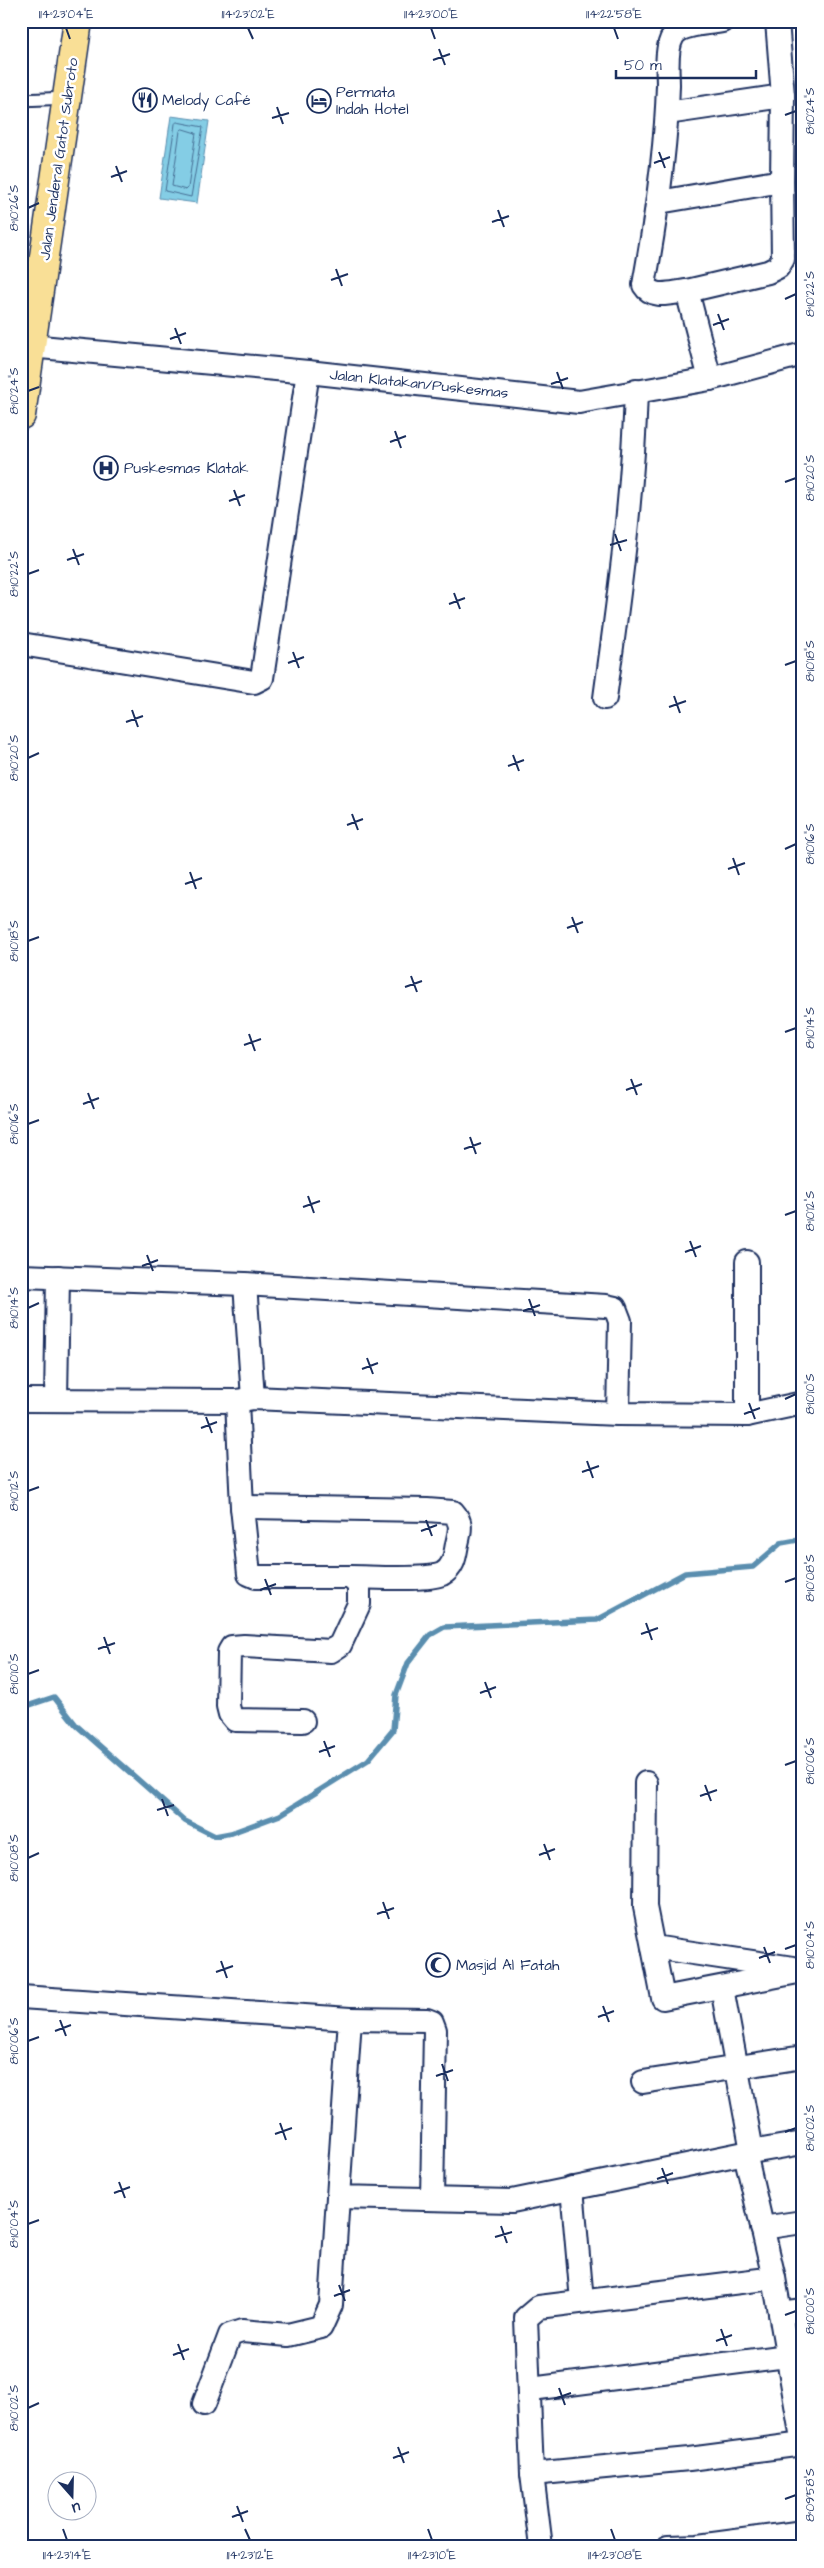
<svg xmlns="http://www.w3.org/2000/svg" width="824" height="2568" viewBox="0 0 824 2568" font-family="'Architects Daughter',sans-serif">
<rect width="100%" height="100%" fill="#fff"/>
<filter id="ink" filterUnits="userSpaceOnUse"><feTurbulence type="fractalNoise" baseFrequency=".02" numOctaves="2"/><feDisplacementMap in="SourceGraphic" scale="10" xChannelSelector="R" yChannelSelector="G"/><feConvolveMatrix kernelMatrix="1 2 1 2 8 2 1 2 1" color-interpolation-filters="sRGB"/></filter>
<g filter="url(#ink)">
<!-- water -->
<polygon fill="#84cde5" stroke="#5a8eaf" points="171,116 209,121 197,203 159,198"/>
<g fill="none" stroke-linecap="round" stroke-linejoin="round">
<!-- shore -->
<g stroke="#456e94" stroke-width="1">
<polygon points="177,122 203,127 191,197 165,191 175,124"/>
<polygon points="183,129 196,133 188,188 186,190 172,186 180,131"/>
</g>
<!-- stream -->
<polyline stroke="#5a8eaf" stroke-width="5.5" points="21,1708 54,1697 76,1725 185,1821 215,1836 231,1833 280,1815 368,1760 393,1730 396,1695 408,1663 430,1635 444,1627 597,1620 685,1573 753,1567 781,1543 803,1539"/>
<!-- service casing -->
<g stroke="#1b2f5e" stroke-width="15">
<polyline id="service" points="21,100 68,98"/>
</g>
<!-- minor casing -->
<g stroke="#1b2f5e" stroke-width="26">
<g id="minor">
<polyline points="667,113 783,96"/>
<polyline points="659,202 782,181"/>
<polyline points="21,276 41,277"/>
<polyline points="687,291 768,272 778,267 783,259 782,181 783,96 777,21"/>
<polyline points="30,346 308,372 579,402 710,379 803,354"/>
<path d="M710,379L687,291C673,292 653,300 644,285C656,219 666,153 668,85C668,71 665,49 673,36C681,23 708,24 722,21"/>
<polyline points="21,644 254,682 262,678 308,372"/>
<path d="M605,698C619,596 633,495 636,391"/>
<polyline points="21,1276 245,1284 606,1306 615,1308 620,1321 618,1414"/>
<polyline points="245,1284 253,1398"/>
<polyline points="56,1399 58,1277"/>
<polyline points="21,1400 237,1401 253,1398 618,1414 747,1415 803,1403"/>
<polyline points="237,1401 242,1507 249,1574 256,1577 350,1577 359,1585 359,1604 340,1645 331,1651 244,1646 232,1647 229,1652 228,1706 230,1714 235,1720 303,1721"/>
<polyline points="747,1415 747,1262"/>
<path d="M242,1507L427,1510L453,1512C463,1523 460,1531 457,1544C455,1555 454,1568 442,1574C425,1581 371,1577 350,1577"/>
<polyline points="646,1783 645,1907 663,1998 803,1971"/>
<polyline points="653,1947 793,1968"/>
<polyline points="722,1988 752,2151"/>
<polyline points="21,1997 350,2019 338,2197 512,2201 745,2153 803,2143"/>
<polyline points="350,2019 427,2020 432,2022 435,2030 432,2199"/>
<polyline points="643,2082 803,2057"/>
<polyline points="745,2153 774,2278 803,2445"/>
<polyline points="572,2188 582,2301"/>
<polyline points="762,2228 803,2222"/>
<polyline points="780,2313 803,2310"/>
<polyline points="531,2389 787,2356"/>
<polyline points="204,2404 230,2335 242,2331 288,2335 321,2327 331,2305 338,2197"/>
<polyline points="532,2474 689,2459 803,2444"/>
<polyline points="541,2547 532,2474 526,2318 539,2307 774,2278"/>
<polyline points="668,2547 698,2546 803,2532"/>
</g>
</g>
<!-- trunk casing -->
<g stroke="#1b2f5e" stroke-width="31">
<polyline id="trunk" points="21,415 78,21"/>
</g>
<!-- service -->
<use href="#service" stroke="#fff" stroke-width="11"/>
<!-- minor -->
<use href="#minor" stroke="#fff" stroke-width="22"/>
<!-- trunk -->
<use href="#trunk" stroke="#f9df96" stroke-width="28"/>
</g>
</g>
<!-- ticks -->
<path fill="none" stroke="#1b2f5e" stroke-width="2" d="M66,28L70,39M248,28L253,39M431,28L435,39M614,28L618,39M439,49L445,65M433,60L450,54M277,107L283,124M785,115L796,111M272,118L289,113M659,152L665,168M654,163L670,157M116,166L122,182M111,177L127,171M28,208L39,203M498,210L504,227M492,222L509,216M336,269L342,286M331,280L348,274M785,299L796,294M718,314L724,330M713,325L729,319M175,328L181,344M170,339L186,333M557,372L563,389M551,384L568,378M28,391L39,387M395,431L401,448M390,442L406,436M785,482L796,478M234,490L240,506M229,501L245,495M615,534L621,551M610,545L627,540M73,549L79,565M67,560L84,554M28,574L39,570M454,593L460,609M449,604L465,598M293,652L299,668M288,663L304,657M785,665L796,661M674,696L680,713M669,707L686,701M132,710L138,727M126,722L143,716M513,755L519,771M28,758L39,753M508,766L524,760M352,814L358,830M347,825L363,819M785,849L796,844M733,858L739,875M728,869L745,863M190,872L196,889M185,884L202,878M572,917L578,933M567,928L583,922M28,941L39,937M411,976L417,992M405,987L422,981M785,1032L796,1028M249,1034L255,1051M244,1045L261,1039M631,1079L637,1095M626,1090L642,1084M88,1093L94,1109M83,1104L99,1098M28,1124L39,1120M470,1137L476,1154M464,1149L481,1143M308,1196L314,1213M303,1207L320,1201M785,1215L796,1211M690,1241L696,1257M685,1252L701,1246M147,1255L153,1271M142,1266L158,1260M529,1299L535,1316M28,1308L39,1303M523,1311L540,1305M367,1358L373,1374M362,1369L378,1363M785,1399L796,1394M749,1403L755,1419M744,1414L760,1408M206,1417L212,1433M201,1428L217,1422M587,1461L593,1478M582,1472L599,1466M28,1491L39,1487M426,1520L432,1536M421,1531L437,1525M265,1579L271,1595M785,1582L796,1578M260,1590L276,1584M646,1623L652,1640M641,1634L658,1628M104,1637L110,1654M98,1649L115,1643M28,1674L39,1670M485,1682L491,1698M480,1693L496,1687M324,1741L330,1757M319,1752L335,1746M785,1765L796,1761M705,1785L711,1801M700,1796L717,1790M162,1799L168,1816M157,1810L174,1805M544,1844L550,1860M539,1855L555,1849M28,1858L39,1853M383,1902L389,1919M377,1914L394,1908M764,1947L770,1963M785,1949L796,1945M759,1958L775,1952M221,1961L227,1978M216,1972L233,1966M603,2006L609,2022M598,2017L614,2011M60,2020L66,2036M55,2031L71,2025M28,2041L39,2037M442,2064L448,2081M436,2076L453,2070M280,2123L286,2140M785,2132L796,2128M275,2134L292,2128M662,2168L668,2184M657,2179L673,2173M119,2182L125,2198M114,2193L130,2187M28,2224L39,2220M501,2226L507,2243M495,2237L512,2232M339,2285L345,2301M334,2296L350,2290M785,2315L796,2311M721,2329L727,2346M716,2341L732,2335M178,2344L184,2360M173,2355L189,2349M559,2388L565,2405M554,2399L571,2393M28,2408L39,2403M398,2447L404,2463M393,2458L409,2452M785,2499L796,2495M237,2506L243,2522M232,2517L248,2511M63,2529L67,2540M245,2529L250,2540M428,2529L432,2540M611,2529L615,2540"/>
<!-- icons -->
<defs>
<g id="restaurant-ring" transform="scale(1.25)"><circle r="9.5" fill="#fff" stroke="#1b2f5e" stroke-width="1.5"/><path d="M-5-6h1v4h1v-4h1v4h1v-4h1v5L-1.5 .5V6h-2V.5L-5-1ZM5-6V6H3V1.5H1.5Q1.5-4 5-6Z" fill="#1b2f5e"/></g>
<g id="hotel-ring" transform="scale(1.25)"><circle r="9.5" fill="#fff" stroke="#1b2f5e" stroke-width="1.5"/><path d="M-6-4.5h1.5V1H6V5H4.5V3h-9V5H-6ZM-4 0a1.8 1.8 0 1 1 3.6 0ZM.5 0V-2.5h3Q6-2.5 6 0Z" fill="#1b2f5e"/></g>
<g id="hospital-ring" transform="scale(1.25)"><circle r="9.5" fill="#fff" stroke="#1b2f5e" stroke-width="1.5"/><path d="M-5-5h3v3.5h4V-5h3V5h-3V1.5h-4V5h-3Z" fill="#1b2f5e"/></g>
<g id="mosque-ring" transform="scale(1.25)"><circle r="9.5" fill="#fff" stroke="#1b2f5e" stroke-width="1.5"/><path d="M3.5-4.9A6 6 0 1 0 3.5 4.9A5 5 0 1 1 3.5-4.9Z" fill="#1b2f5e"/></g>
</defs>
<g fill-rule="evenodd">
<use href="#restaurant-ring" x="145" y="100"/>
<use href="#hotel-ring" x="319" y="101"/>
<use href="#hospital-ring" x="106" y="468"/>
<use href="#mosque-ring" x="438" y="1965"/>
</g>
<g text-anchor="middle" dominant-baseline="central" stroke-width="5" stroke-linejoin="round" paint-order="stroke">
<!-- poi labels -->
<g font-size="15" fill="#1b2f5e" stroke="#fff" text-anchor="start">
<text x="336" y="92">Permata<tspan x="336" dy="17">Indah Hotel</tspan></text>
<text x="162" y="100">Melody Café</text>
<text x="124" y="468">Puskesmas Klatak</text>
<text x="456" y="1965">Masjid Al Fatah</text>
</g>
<!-- street labels -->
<g font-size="15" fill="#1b2f5e" stroke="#fff">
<text transform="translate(59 159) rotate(-82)">Jalan Jenderal Gatot Subroto</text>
<text transform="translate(419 384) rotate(6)">Jalan Klatakan/Puskesmas</text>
</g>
</g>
<!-- margin -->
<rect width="824" height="2568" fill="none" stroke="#fff" stroke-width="55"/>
<!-- north arrow -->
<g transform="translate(72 2496) rotate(160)"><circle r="24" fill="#ffffff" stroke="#a4acbf"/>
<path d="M0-4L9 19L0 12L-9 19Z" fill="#1b2f5e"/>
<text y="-8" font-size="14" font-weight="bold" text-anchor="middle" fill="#1b2f5e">U</text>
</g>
<!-- scale -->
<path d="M616 70v8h140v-8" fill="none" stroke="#1b2f5e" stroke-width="2.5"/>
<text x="624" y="70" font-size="15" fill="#1b2f5e" stroke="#ffffff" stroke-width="4" paint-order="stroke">50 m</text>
<rect x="28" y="28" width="768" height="2512" fill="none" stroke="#1b2f5e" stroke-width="2"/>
<g font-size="12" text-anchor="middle" fill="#1b2f5e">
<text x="66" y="18">114°23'04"E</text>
<text x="248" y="18">114°23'02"E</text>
<text x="431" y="18">114°23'00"E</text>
<text x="614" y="18">114°22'58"E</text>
<text transform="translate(810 111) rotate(-90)" y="4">8°10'24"S</text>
<text transform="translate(14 208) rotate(-90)" y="4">8°10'26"S</text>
<text transform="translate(810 294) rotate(-90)" y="4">8°10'22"S</text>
<text transform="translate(14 391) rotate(-90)" y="4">8°10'24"S</text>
<text transform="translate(810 478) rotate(-90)" y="4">8°10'20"S</text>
<text transform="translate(14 574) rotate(-90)" y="4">8°10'22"S</text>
<text transform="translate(810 661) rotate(-90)" y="4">8°10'18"S</text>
<text transform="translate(14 758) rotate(-90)" y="4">8°10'20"S</text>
<text transform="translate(810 844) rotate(-90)" y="4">8°10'16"S</text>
<text transform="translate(14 941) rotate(-90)" y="4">8°10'18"S</text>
<text transform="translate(810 1028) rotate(-90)" y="4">8°10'14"S</text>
<text transform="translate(14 1124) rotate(-90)" y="4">8°10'16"S</text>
<text transform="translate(810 1211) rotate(-90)" y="4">8°10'12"S</text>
<text transform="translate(14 1308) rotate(-90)" y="4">8°10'14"S</text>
<text transform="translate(810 1394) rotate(-90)" y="4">8°10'10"S</text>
<text transform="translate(14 1491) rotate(-90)" y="4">8°10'12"S</text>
<text transform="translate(810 1578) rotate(-90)" y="4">8°10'08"S</text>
<text transform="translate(14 1674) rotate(-90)" y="4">8°10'10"S</text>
<text transform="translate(810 1761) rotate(-90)" y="4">8°10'06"S</text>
<text transform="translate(14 1858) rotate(-90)" y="4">8°10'08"S</text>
<text transform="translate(810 1945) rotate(-90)" y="4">8°10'04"S</text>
<text transform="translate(14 2041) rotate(-90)" y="4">8°10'06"S</text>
<text transform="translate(810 2128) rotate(-90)" y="4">8°10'02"S</text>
<text transform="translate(14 2224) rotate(-90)" y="4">8°10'04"S</text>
<text transform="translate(810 2311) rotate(-90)" y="4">8°10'00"S</text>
<text transform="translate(14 2408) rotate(-90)" y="4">8°10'02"S</text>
<text transform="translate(810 2495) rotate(-90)" y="4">8°09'58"S</text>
<text x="67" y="2559">114°23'14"E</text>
<text x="250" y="2559">114°23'12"E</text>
<text x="432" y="2559">114°23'10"E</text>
<text x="615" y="2559">114°23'08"E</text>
</g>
</svg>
